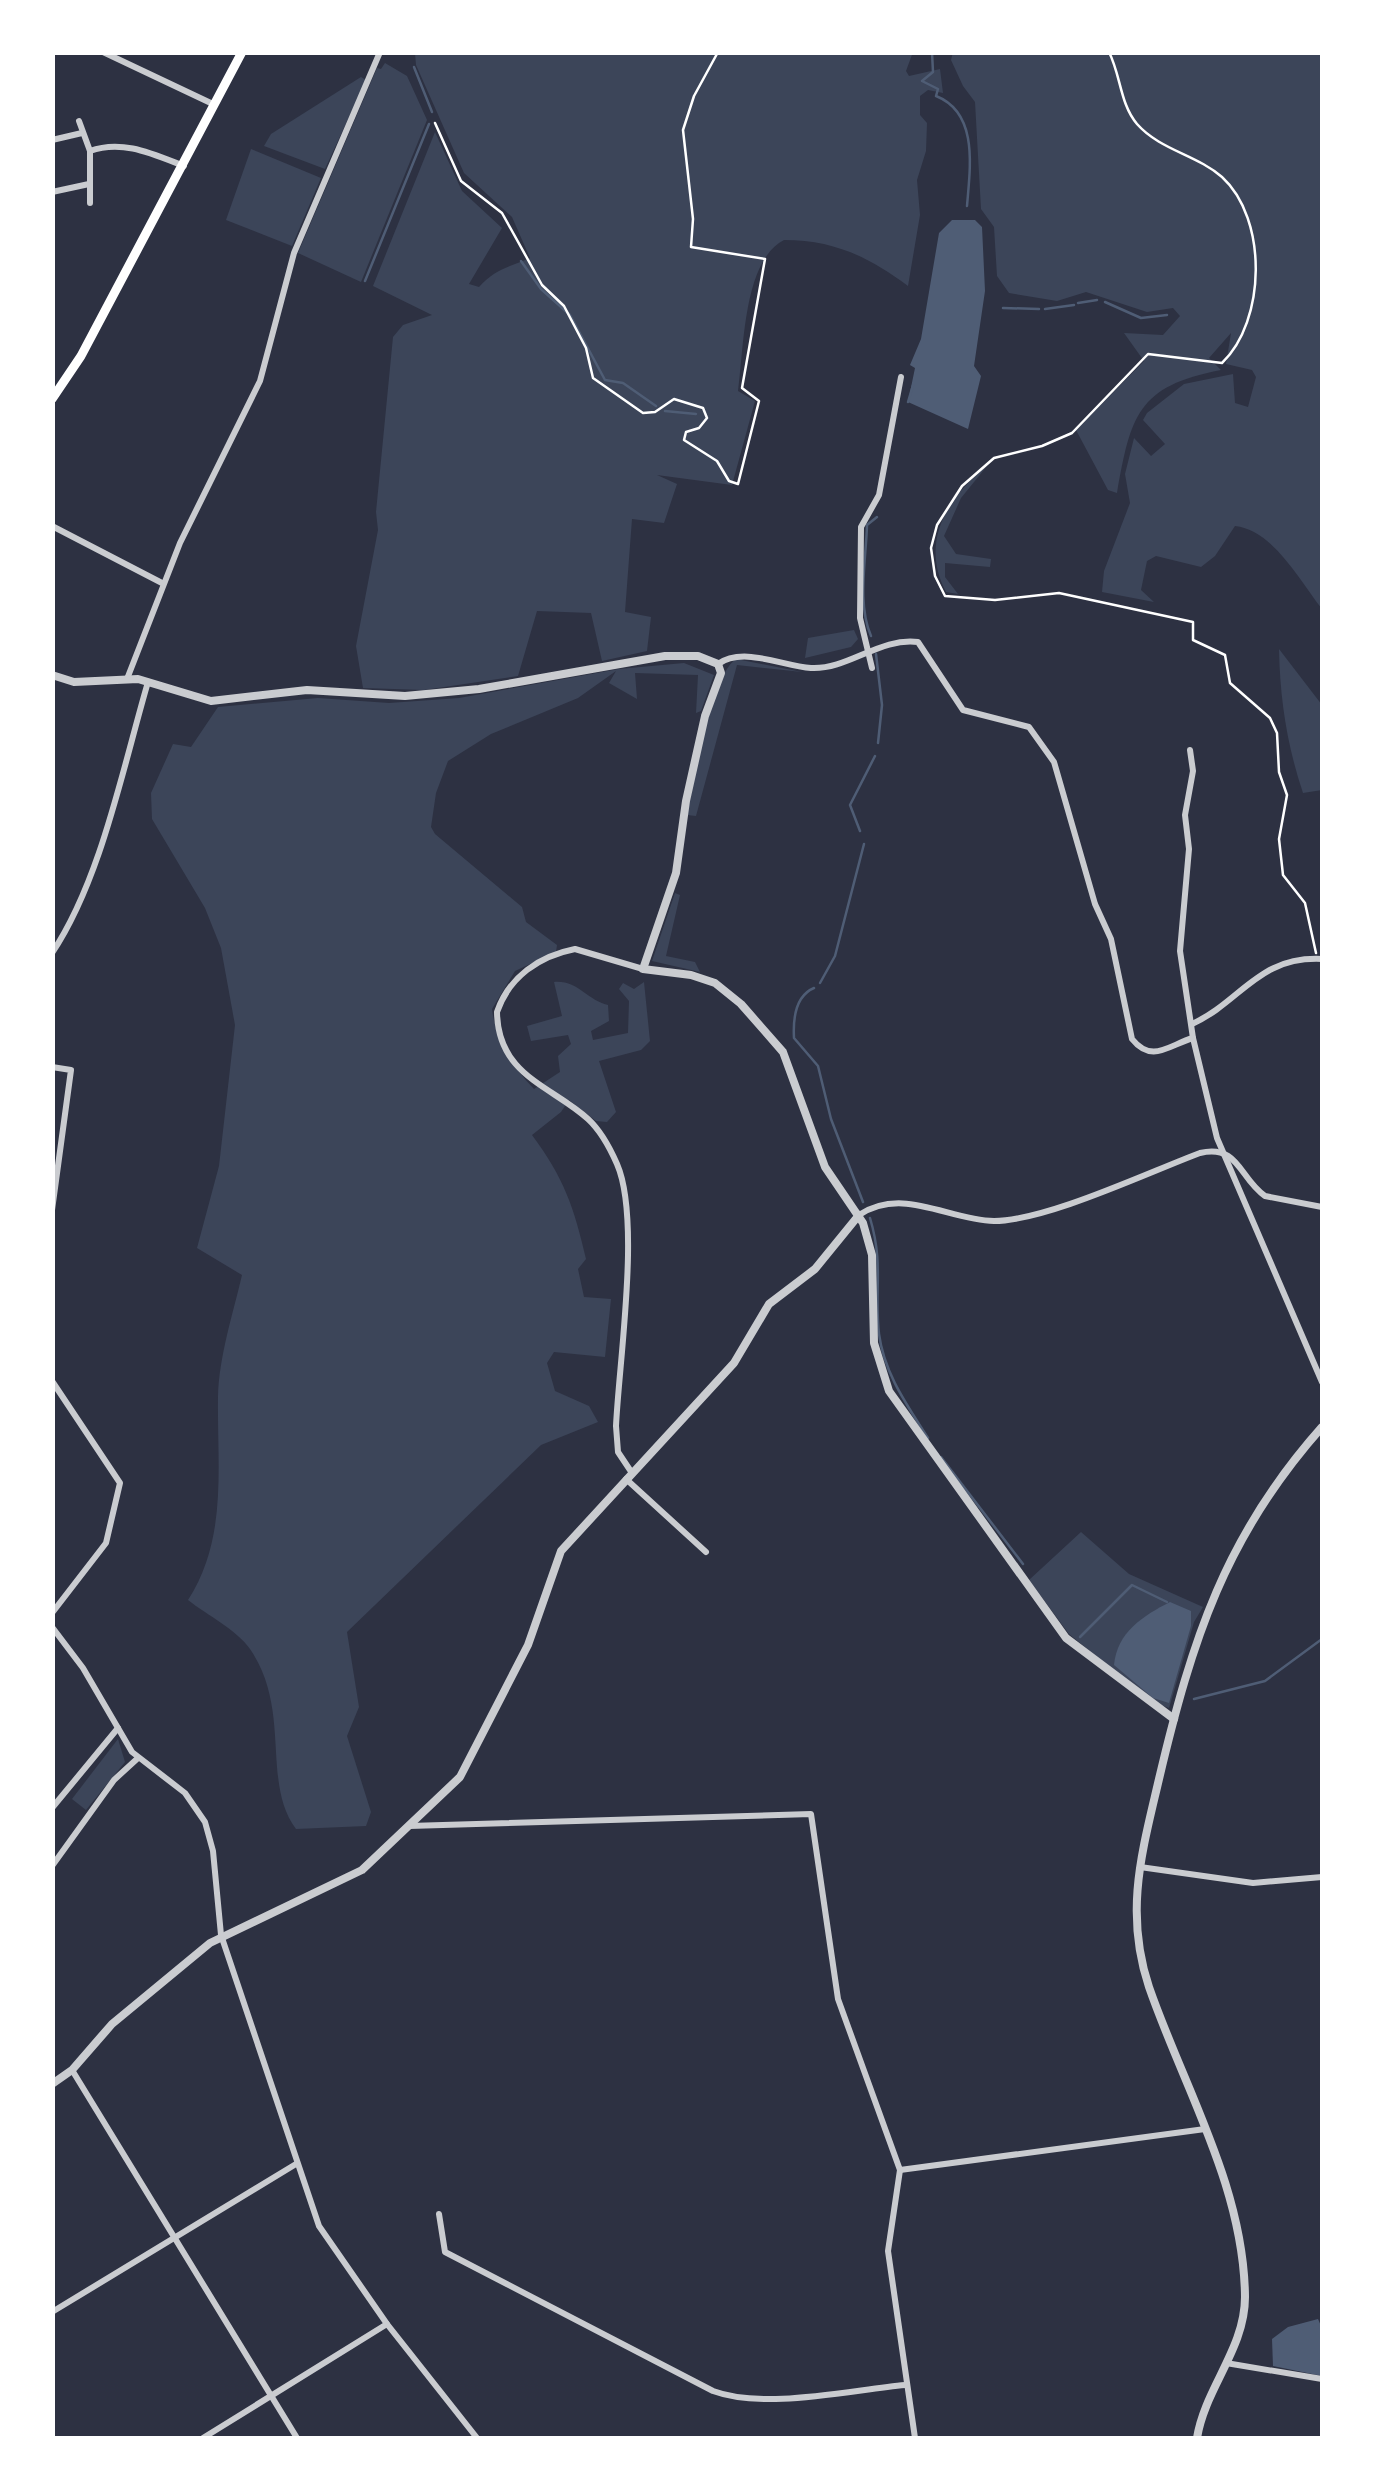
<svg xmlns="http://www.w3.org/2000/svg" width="1375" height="2491" viewBox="0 0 1375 2491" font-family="'Archivo Narrow',sans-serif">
<rect width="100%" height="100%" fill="#2d3142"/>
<!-- green -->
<g fill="#3c4559">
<path d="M913,52L906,71L909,76L940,69L943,93L928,90L920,96V115L927,123L926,151L917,180L920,215L908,286C869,257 834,240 784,240C743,261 744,349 738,391L755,401L732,485L657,475L677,484L664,523L632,519L625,612L651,617L647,651L602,661L591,613L537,611L518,676L424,690L363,688L356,646L378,530L376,512L393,337L403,325L432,315L373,286L435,132L462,191L502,228L469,284L479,287C495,269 509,267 530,258L512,217L464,173L416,65L415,53Z"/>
<path d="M953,52L1322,53V609C1300,581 1273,530 1235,526L1215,556L1201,567L1156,556L1147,561L1141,590L1154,602L1102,592L1104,571L1130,503L1125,474L1134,438L1151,456L1165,444L1143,420L1147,413L1184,384L1233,374L1235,403L1248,407L1256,377L1252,370L1226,364L1231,333L1209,358L1221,370C1137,386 1131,416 1117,493L1108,490L1076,430L1144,361L1124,333L1163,335L1180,316L1173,308L1147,312L1086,292L1057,301L1009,293L997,276L994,227L981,209L975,102L963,86L951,60Z"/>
<polygon points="385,63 407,76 427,120 361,282 298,253 377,68 381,69"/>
<polygon points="361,77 366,80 325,169 264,146 271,134"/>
<polygon points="251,149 321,178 292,246 226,220"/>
<path d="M987,466L961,498L944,536L956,554L991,559L990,567L945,563V577L958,594L946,592C920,543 946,498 987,466Z"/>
<polygon points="854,630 858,639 851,647 805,658 808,638"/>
<path d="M1279,649L1322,705V790L1303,793C1287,745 1280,700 1279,649Z"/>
<path d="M736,659L802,672L737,665L696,816L687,815C694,783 711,675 736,659Z"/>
<path d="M684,663L714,675L701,711L696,713L698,675L635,673L637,699L609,683L616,671L578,698L491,734L448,761L436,793L431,827L435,834L522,907L526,922L557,945L556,952L515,971L492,1009C496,1041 512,1066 534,1089L560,1072L558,1056L571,1044L568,1035L531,1041L527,1026L562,1016L554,982C578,980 588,1001 608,1005L609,1021L591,1031L593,1040L628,1033L629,1001L619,989L623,983L634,989L644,982L650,1041L641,1050L599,1061L616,1112L607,1122L596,1121L569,1100L561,1112L532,1135C564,1178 574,1207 586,1259L578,1269L584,1297L611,1299L605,1357L554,1352L547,1363L555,1391L589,1406L598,1422L541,1445L347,1632L359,1707L347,1736L371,1812L366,1826L296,1829C261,1782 292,1710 250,1649C237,1630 207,1615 188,1600C228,1538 217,1467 218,1397C219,1356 233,1314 242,1275L197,1248L219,1166L235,1025L221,948L205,908L152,819L151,793L173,744L191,747L218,707L318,698L389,703L459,698L619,669Z"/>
<polygon points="675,893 680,895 666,956 695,962 700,972 652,961"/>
<polygon points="1081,1532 1129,1574 1203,1607 1194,1622 1169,1708 1153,1702 1069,1634 1029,1580"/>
<polygon points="118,1739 125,1762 86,1810 72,1799"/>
</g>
<!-- water -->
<g fill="#4f5d75">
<polygon points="952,220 975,220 982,227 985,291 974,366 981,376 968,429 908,402 915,368 910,365 921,339 939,233"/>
<path d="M1170,1602L1191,1611V1626L1169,1703L1153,1698L1114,1665C1117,1632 1143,1616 1170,1602Z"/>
<polygon points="1318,2319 1322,2328 1322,2376 1273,2366 1272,2339 1288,2327"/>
</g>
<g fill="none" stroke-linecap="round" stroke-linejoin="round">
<!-- stream -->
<g stroke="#4f5d75" stroke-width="2.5">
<path d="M932,52L933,72L922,81L938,89L936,96C979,113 970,168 967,206"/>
<polyline points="414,67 432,112"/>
<polyline points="521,261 541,289 570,315 605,380 623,383 656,406"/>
<polyline points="365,281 429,124"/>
<polyline points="1105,302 1141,318 1167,315"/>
<polyline points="1078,303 1097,300"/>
<polyline points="1003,308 1039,309"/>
<polyline points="1045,309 1074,305"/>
<polyline points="908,402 913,385"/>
<polyline points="665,411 696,414"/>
<path d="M871,636C857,604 866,560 867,525L877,517"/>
<polyline points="876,654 882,705 878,743"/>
<polyline points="860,831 850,805 875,756"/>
<polyline points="820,983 835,956 864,844"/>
<path d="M814,988C795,996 793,1020 794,1038L818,1066L831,1119L863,1202"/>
<path d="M870,1218C884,1265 874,1290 879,1334C884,1373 907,1405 928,1438"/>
<polyline points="941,1457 1023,1564"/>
<polyline points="1080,1637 1132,1585 1167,1602"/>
<polyline points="1194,1699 1265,1681 1322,1639"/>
</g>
<!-- path -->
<g stroke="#fff" stroke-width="2.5">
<path d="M1109,52C1121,76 1120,104 1137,124C1160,150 1197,155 1222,177C1268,219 1266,321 1222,363L1148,354L1072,433L1042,446L994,458L962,486L937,525L931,548L935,576L945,596L995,600L1059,593L1193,622V640L1225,655L1230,683L1270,718L1277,733L1279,772L1287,795L1279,839L1283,875L1305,903L1316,953"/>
<polyline points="435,123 461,181 502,213 542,285 564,306 586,348 593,378 643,413 655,412 674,399 703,408 707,418 699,428 686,432 684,440 717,461 729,481 738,484 759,401 742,388 765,259 691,247 693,219 683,130 694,96 718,52"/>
</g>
<!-- minor -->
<g stroke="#caccd0" stroke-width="6">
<polyline points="103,52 215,105"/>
<polyline points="79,121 90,151 90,203"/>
<polyline points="52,140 82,133"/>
<path d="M90,151C122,139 153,154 184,166"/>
<polyline points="52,192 89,184"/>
<polyline points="52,526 162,583"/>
<path d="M718,664C743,646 782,666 811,668C848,670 880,637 918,642L963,710L1029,727L1054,762L1095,904L1111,939L1132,1039C1152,1064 1169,1045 1193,1038"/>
<polyline points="872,668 860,618 861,527 879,495 901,377"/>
<polyline points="127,679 180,543 260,381 294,253 380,52"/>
<polyline points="1190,750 1193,771 1185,815 1189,849 1180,951 1193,1038 1217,1138 1322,1382"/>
<path d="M52,953C101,880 123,767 148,682"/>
<path d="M1192,1024C1242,1001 1258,956 1322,959"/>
<polyline points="52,1067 71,1070 52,1210"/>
<path d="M859,1215C903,1186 948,1220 994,1221C1046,1221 1149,1172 1200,1153C1239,1144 1239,1178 1265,1196L1322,1207"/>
<polyline points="52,1381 120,1483 106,1543 52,1613"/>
<path d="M632,1473L618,1452L616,1426C619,1361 641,1219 617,1164C610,1148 601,1131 588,1119C552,1086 498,1076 497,1012C509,977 539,956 575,949L643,969"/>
<polyline points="626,1479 706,1552"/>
<polyline points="52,1627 83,1668 132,1752 185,1793 205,1822 213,1851 221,1935 319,2226 387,2324 477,2438"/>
<polyline points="52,1808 118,1728"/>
<polyline points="409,1826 811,1814 838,1999 900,2170 888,2251 915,2438"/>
<polyline points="52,1866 114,1780 138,1758"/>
<polyline points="1140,1867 1253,1883 1322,1877"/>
<polyline points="72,2070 297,2438"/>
<polyline points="900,2170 1205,2129"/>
<path d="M439,2214L445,2252L713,2391C764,2410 850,2390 905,2385"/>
<polyline points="52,2312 296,2164"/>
<polyline points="1226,2363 1322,2379"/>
<polyline points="203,2438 387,2324"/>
</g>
<!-- tertiary -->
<g stroke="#caccd0" stroke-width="8">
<polyline points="52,675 74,682 138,679 211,701 307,690 405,696 479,689 665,656 698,656 718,664 721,673 705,716 686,801 676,873 643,969 691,975 715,983 741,1004 783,1052 825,1167 863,1223 872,1255 874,1343 889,1391 1066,1638 1174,1719"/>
<polyline points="52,2084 72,2070 112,2024 210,1943 362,1870 460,1777 528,1645 561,1551 734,1363 769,1304 815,1269 859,1215"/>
<path d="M1197,2438C1205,2388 1245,2349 1245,2297C1244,2187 1184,2088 1149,1987C1124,1912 1142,1852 1159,1779C1192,1640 1225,1536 1322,1427"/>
</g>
<!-- primary -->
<polyline stroke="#fff" stroke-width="9" points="52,399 81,356 242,52"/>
</g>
<!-- border -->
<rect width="1375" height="2491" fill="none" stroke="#ffffff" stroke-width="110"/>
</svg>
